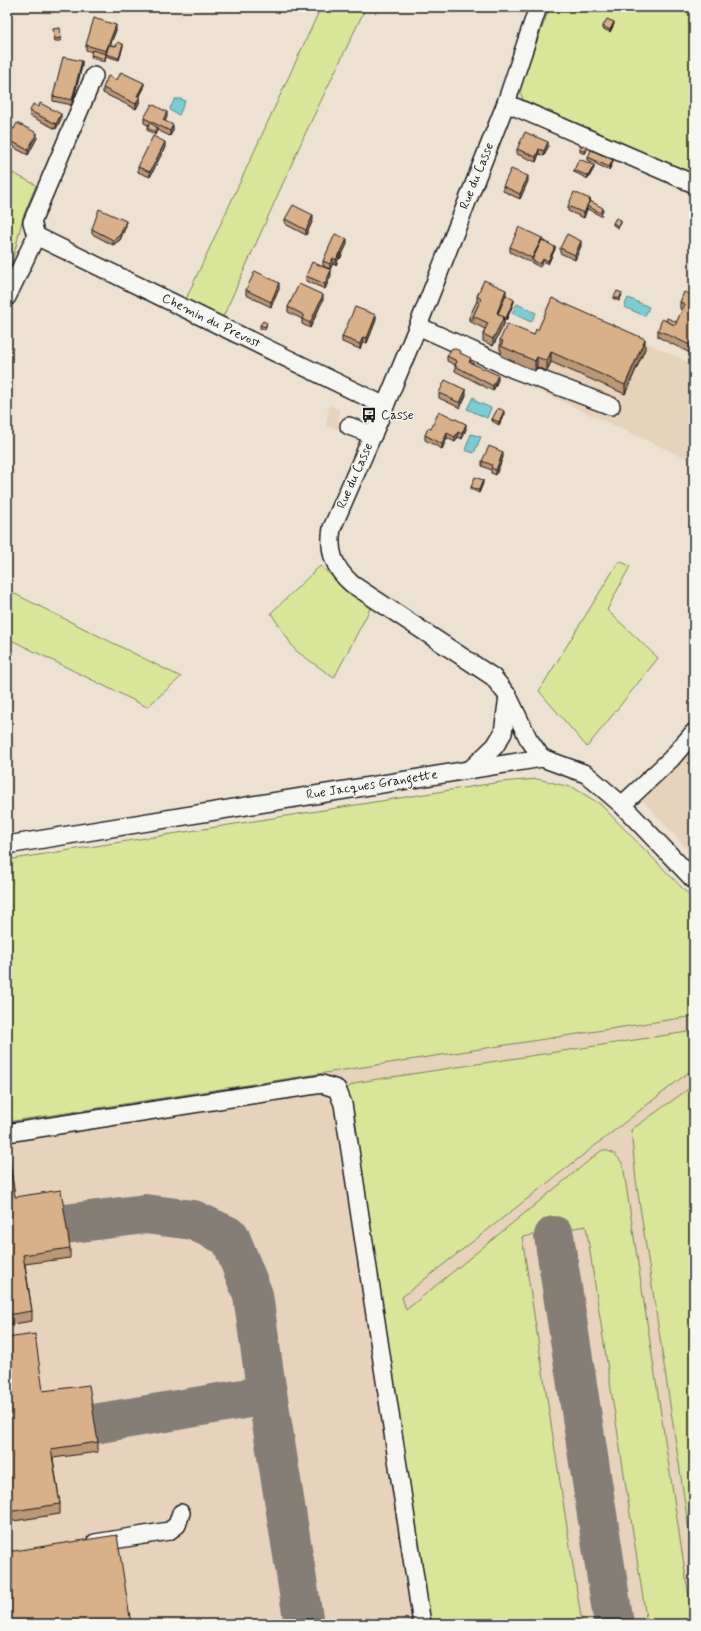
<svg xmlns="http://www.w3.org/2000/svg" width="701" height="1631" viewBox="0 0 701 1631" font-family="Mynerve,sans-serif">
<rect width="100%" height="100%" fill="#ede1d2"/>
<filter id="ink" filterUnits="userSpaceOnUse"><feTurbulence type="fractalNoise" baseFrequency=".025" numOctaves="2"/><feDisplacementMap in="SourceGraphic" scale="8" xChannelSelector="R" yChannelSelector="G"/><feConvolveMatrix kernelMatrix="1 2 1 2 8 2 1 2 1" color-interpolation-filters="sRGB"/></filter>
<g filter="url(#ink)">
<!-- built -->
<g fill="#e7d2bc">
<polygon points="550,298 694,365 694,462 489,368 505,332 530,342"/>
<polygon points="329,405 339,409 338,429 326,426"/>
<polygon points="694,740 694,857 638,795"/>
<polygon points="694,1016 694,1624 7,1624 7,1122"/>
</g>
<!-- green -->
<g fill="#d9e699" stroke="#7a815a">
<polygon points="321,7 366,7 306,132 223,317 186,299"/>
<polygon points="550,7 694,7 694,180 524,102 519,89"/>
<polygon points="7,170 36,185 23,217 12,262 7,272"/>
<polygon points="619,561 630,566 607,610 658,658 587,747 539,691"/>
<polygon points="320,566 370,609 334,678 295,650 271,613"/>
<polygon points="7,590 181,677 147,707 7,638"/>
<polygon points="538,779 574,788 600,804 694,900 694,1016 7,1122 7,860 501,782"/>
<path d="M694,1031V1068L402,1297L406,1310L602,1150C613,1151 618,1156 623,1165L693,1624H647L586,1226L522,1237L582,1624H427L345,1091L350,1086L359,1082Z"/>
<polygon points="694,1085 694,1563 636,1180 631,1130"/>
</g>
<!-- water -->
<g fill="#7bccd4" stroke="#55868a">
<polygon points="175,99 181,99 185,101 179,115 171,111 170,108"/>
<polygon points="628,298 649,307 645,316 624,307"/>
<polygon points="517,304 536,313 531,322 512,313"/>
<polygon points="473,397 475,398 475,401 491,408 487,418 467,409"/>
<polygon points="471,434 481,437 474,453 465,450"/>
</g>
<g fill="none" stroke-linecap="round" stroke-linejoin="round">
<!-- taxiway -->
<g stroke="#847e77" stroke-width="40">
<polyline points="65,1224 145,1214 193,1220 230,1237 253,1295 264,1374 304,1624"/>
<polyline points="554,1236 614,1624"/>
<polyline points="94,1424 267,1395"/>
</g>
<!-- minor casing -->
<g stroke="#1c1c1c" stroke-width="20">
<g id="minor">
<path d="M538,7L506,103L418,326L380,418L332,528C328,552 334,568 352,584L493,677L508,696L528,738L542,758"/>
<polyline points="506,103 694,184"/>
<polyline points="36,236 385,406"/>
<polyline points="7,297 36,236 32,222 94,76"/>
<polyline points="418,326 513,369 611,406"/>
<polyline points="349,426 373,435"/>
<polyline points="471,769 495,746 503,733 508,696"/>
<polyline points="622,805 671,759 694,732"/>
<polyline points="7,845 542,758 586,774 622,805 694,880"/>
<polyline points="7,1133 322,1084 337,1089 343,1104 422,1624"/>
<polyline points="95,1543 169,1531 177,1525 181,1513"/>
</g>
</g>
<!-- minor -->
<use href="#minor" stroke="#f6f6f2" stroke-width="17"/>
</g>
<!-- wall -->
<g fill="#ba9776" stroke="#1c1c1c">
<polygon points="614,24 610,32 603,29 603,26"/>
<polygon points="53,29 61,38 61,41 54,41"/>
<polygon points="116,30 110,45 123,46 119,60 106,56 105,62 91,58 92,52 86,50 86,45"/>
<polygon points="82,66 72,105 53,101 53,96"/>
<polygon points="103,88 144,88 140,96 140,101 136,109 103,93"/>
<polygon points="39,107 61,119 56,129 30,116 30,111"/>
<polygon points="167,117 165,121 173,130 170,136 157,130 155,135 147,130 147,128 148,125 144,123 144,118"/>
<polygon points="7,126 14,129 37,138 28,155 7,144"/>
<polygon points="165,147 150,177 138,172 138,167"/>
<polygon points="548,147 544,156 539,154 536,162 517,154 517,149"/>
<polygon points="580,149 587,150 585,154 580,152"/>
<polygon points="588,157 613,162 609,170 588,160"/>
<polygon points="594,168 588,179 574,172 574,170"/>
<polygon points="528,181 520,199 503,191 503,186"/>
<polygon points="590,199 590,201 603,210 601,216 587,209 584,218 568,211 568,206"/>
<polygon points="285,219 313,220 306,235 285,224"/>
<polygon points="613,223 621,223 618,228 613,225"/>
<polygon points="126,226 120,240 113,245 92,234 92,229"/>
<polygon points="7,240 11,240 9,245 7,244"/>
<polygon points="542,240 555,249 548,264 543,261 540,267 510,252 510,247"/>
<polygon points="347,244 340,259 339,258 336,265 333,264 330,269 323,266 323,261"/>
<polygon points="581,246 575,260 560,253 560,248"/>
<polygon points="331,275 325,289 306,281 306,276"/>
<polygon points="279,289 271,307 246,295 246,290"/>
<polygon points="506,295 514,302 506,321 504,319 504,324 493,346 483,341 483,334 485,329 469,321 469,318 477,301 477,296"/>
<polygon points="622,295 619,301 614,299 614,297"/>
<polygon points="694,296 694,355 658,337 658,330 666,321 677,322 682,310 680,309 680,302"/>
<polygon points="323,300 310,328 302,324 302,319 288,312 288,307"/>
<polygon points="376,320 367,343 363,342 360,349 342,342 342,337"/>
<polygon points="260,325 267,325 265,330 260,328"/>
<polygon points="538,330 645,349 625,394 551,362 547,371 537,367 535,371 501,356 501,350 500,350 500,340 534,335"/>
<polygon points="461,353 471,362 498,380 493,391 455,371 455,365 447,361 447,356"/>
<polygon points="439,393 466,395 460,408 439,398"/>
<polygon points="504,414 499,425 492,421 492,419"/>
<polygon points="431,429 466,429 462,439 458,437 455,442 447,438 442,449 425,440 425,435"/>
<polygon points="503,457 496,475 491,473 491,470 482,466 482,461"/>
<polygon points="483,483 479,493 471,489 471,487"/>
<polygon points="7,1143 15,1197 70,1248 70,1258 25,1264 32,1311 32,1321 7,1325"/>
<polygon points="7,1338 43,1391 98,1442 98,1452 53,1458 60,1504 60,1514 7,1522"/>
</g>
<!-- shaded-wall -->
<g fill="#977b60" stroke="#1c1c1c">
<polygon points="614,22 614,24 610,32 610,30"/>
<polygon points="116,25 116,30 107,54 106,54 106,51"/>
<polygon points="123,44 123,46 119,60 119,58"/>
<polygon points="82,61 82,66 72,105 72,100"/>
<polygon points="144,83 144,88 137,101 137,96"/>
<polygon points="140,96 140,101 136,109 136,104"/>
<polygon points="167,112 167,117 163,125 163,120"/>
<polygon points="61,114 61,119 56,129 56,124"/>
<polygon points="173,125 173,130 170,136 170,131"/>
<polygon points="157,127 157,130 155,135 155,132"/>
<polygon points="37,133 37,138 28,155 28,150"/>
<polygon points="165,142 165,147 150,177 150,172"/>
<polygon points="548,142 548,147 544,156 544,151"/>
<polygon points="539,149 539,154 536,162 536,157"/>
<polygon points="613,160 613,162 609,170 609,167"/>
<polygon points="594,165 594,168 588,179 588,176"/>
<polygon points="528,176 528,181 520,199 520,194"/>
<polygon points="590,199 590,204 587,206 587,209 584,218 584,213"/>
<polygon points="313,215 313,220 306,235 306,230"/>
<polygon points="621,220 621,223 618,228 618,226"/>
<polygon points="126,221 126,226 120,240 113,245 113,240"/>
<polygon points="542,238 542,243 532,260 532,258"/>
<polygon points="347,239 347,244 340,259 340,254"/>
<polygon points="581,241 581,246 575,260 575,255"/>
<polygon points="555,247 555,249 548,264 548,261"/>
<polygon points="339,253 339,258 336,265 336,260"/>
<polygon points="333,258 333,264 330,269 330,264"/>
<polygon points="331,270 331,275 325,289 325,284"/>
<polygon points="279,283 279,289 271,307 271,302"/>
<polygon points="506,290 506,298 499,314 497,313"/>
<polygon points="323,295 323,300 310,328 310,323"/>
<polygon points="514,300 514,302 506,321 506,318"/>
<polygon points="376,315 376,320 367,343 367,338"/>
<polygon points="504,317 504,324 493,346 493,339"/>
<polygon points="363,337 363,342 360,349 360,344"/>
<polygon points="645,339 645,349 625,394 625,385"/>
<polygon points="551,352 551,362 547,371 547,361"/>
<polygon points="537,357 537,367 535,371 535,361"/>
<polygon points="498,375 498,380 493,391 493,386"/>
<polygon points="466,390 466,395 460,408 460,403"/>
<polygon points="504,411 504,414 499,425 499,422"/>
<polygon points="466,424 466,429 462,439 462,434"/>
<polygon points="458,432 458,437 455,442 455,437"/>
<polygon points="447,433 447,438 442,449 442,444"/>
<polygon points="503,452 503,457 496,475 496,470"/>
<polygon points="483,480 483,483 479,493 479,490"/>
</g>
<!-- building -->
<g fill="#d8b089" stroke="#1c1c1c">
<polygon points="94,18 116,25 106,51 86,45"/>
<polygon points="607,19 614,22 610,30 603,26"/>
<polygon points="60,28 61,38 54,39 53,29"/>
<polygon points="118,42 123,44 119,58 106,54 109,45 116,46"/>
<polygon points="92,50 106,54 105,59 91,55"/>
<polygon points="63,57 82,61 72,100 53,96"/>
<polygon points="121,72 144,83 137,96 140,96 136,104 103,88 108,76 117,80"/>
<polygon points="40,103 61,114 56,124 30,111 33,104 39,107"/>
<polygon points="152,104 167,112 163,120 173,125 170,131 144,118"/>
<polygon points="17,123 37,133 28,150 7,139 7,126 14,129"/>
<polygon points="150,123 157,127 155,132 147,128"/>
<polygon points="525,132 548,142 544,151 539,149 536,157 517,149"/>
<polygon points="153,136 165,142 150,172 138,167"/>
<polygon points="582,145 587,147 585,152 580,149"/>
<polygon points="591,150 613,160 609,167 588,157"/>
<polygon points="579,159 594,165 588,176 574,170"/>
<polygon points="511,169 528,176 520,194 503,186"/>
<polygon points="574,192 590,199 584,213 568,206"/>
<polygon points="590,201 603,208 601,213 587,206"/>
<polygon points="293,205 313,215 306,230 285,219"/>
<polygon points="99,209 126,221 120,235 113,240 92,229"/>
<polygon points="616,218 621,220 618,226 613,223"/>
<polygon points="519,227 542,238 532,258 510,247"/>
<polygon points="335,234 347,239 340,254 339,253 336,260 333,258 330,264 323,261"/>
<polygon points="567,234 581,241 575,255 560,248"/>
<polygon points="8,237 11,238 9,243 7,242"/>
<polygon points="542,240 555,247 548,261 543,259 540,264 532,260"/>
<polygon points="312,262 331,270 325,284 306,276"/>
<polygon points="255,271 279,283 271,302 246,290"/>
<polygon points="484,280 506,290 497,313 504,317 493,339 483,334 488,323 473,316 481,299 477,296"/>
<polygon points="299,284 323,295 310,323 302,319 304,315 288,307"/>
<polygon points="617,291 622,293 619,299 614,297"/>
<polygon points="684,292 694,296 694,332 693,333 694,334 694,347 658,330 662,319 675,325 685,304 680,302"/>
<polygon points="506,295 514,300 506,318 498,314"/>
<polygon points="552,298 645,339 625,385 551,352 547,361 537,357 535,361 501,346 503,341 500,340 507,324 534,335 536,329 538,330"/>
<polygon points="477,301 479,303 473,316 473,321 469,318"/>
<polygon points="355,307 376,315 367,338 363,337 360,344 342,337"/>
<polygon points="667,318 677,322 675,325 666,321"/>
<polygon points="263,321 267,323 265,327 260,325"/>
<polygon points="452,348 461,351 460,353 471,358 469,362 498,375 493,386 455,366 457,361 447,356"/>
<polygon points="445,380 466,390 460,403 439,393"/>
<polygon points="498,408 504,411 499,422 492,419"/>
<polygon points="439,411 466,424 462,434 458,432 455,437 447,433 442,444 425,435 428,428 431,429"/>
<polygon points="489,446 503,452 496,470 491,468 492,465 482,461"/>
<polygon points="475,477 483,480 479,490 471,487"/>
<polygon points="7,1143 15,1197 61,1190 70,1248 23,1255 32,1311 7,1315"/>
<polygon points="35,1334 43,1391 89,1385 98,1442 51,1449 60,1504 7,1512 7,1338"/>
<polygon points="117,1535 131,1624 7,1624 7,1552"/>
</g>
</g>
<!-- icons -->
<defs>
<g id="bus-bare" transform="scale(1.2)"><path d="M-5-6H5V4H4V6H2V4H-2V6H-4V4H-5ZM-3.5-4V0h7V-4ZM-3.5 1.2v1.5H-2V1.2ZM2 1.2v1.5H3.5V1.2Z" fill="#1c1c1c" stroke="#f6f6f2" stroke-width="2.5" paint-order="stroke"/></g>
</defs>
<g fill-rule="evenodd">
<use href="#bus-bare" x="369" y="415"/>
</g>
<g text-anchor="middle" dominant-baseline="central" stroke-width="3" stroke-linejoin="round" paint-order="stroke">
<!-- street labels -->
<g font-size="13" fill="#1c1c1c" stroke="#f6f6f2">
<text transform="translate(477 176) rotate(-68)">Rue du Casse</text>
<text transform="translate(211 321) rotate(26)">Chemin du Prevost</text>
<text transform="translate(355 476) rotate(-66)">Rue du Casse</text>
<text transform="translate(372 785) rotate(-9)">Rue Jacques Grangette</text>
</g>
<!-- poi labels -->
<g font-size="13" fill="#1c1c1c" stroke="#f6f6f2" text-anchor="start">
<text x="381" y="415">Casse</text>
</g>
</g>
<!-- margin -->
<rect width="701" height="1631" fill="none" stroke="#f6f6f2" stroke-width="24"/>
<rect x="12" y="12" width="677" height="1607" fill="none" stroke="#1c1c1c" stroke-width="1.5" filter="url(#ink)"/>
</svg>
